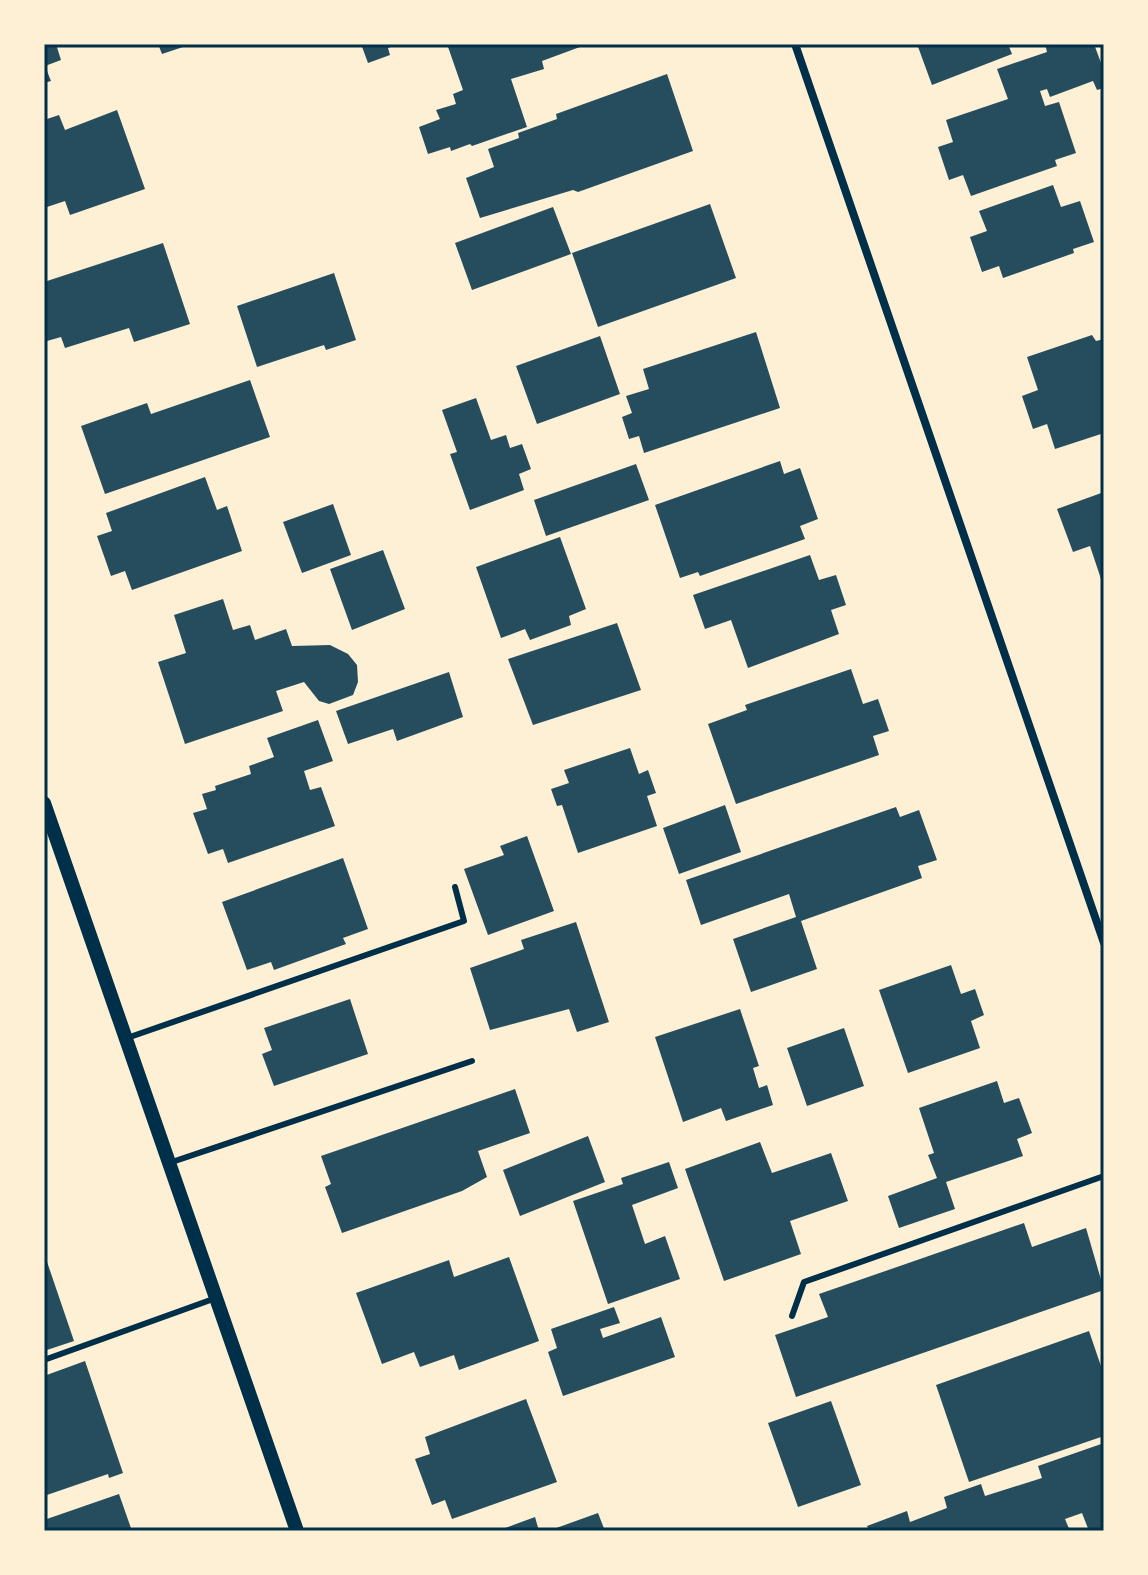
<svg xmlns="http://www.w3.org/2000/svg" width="1148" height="1575" viewBox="0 0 1148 1575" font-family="Commissioner,sans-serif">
<rect width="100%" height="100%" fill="#fdf0d5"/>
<!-- building -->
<g fill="#264d5e">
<polygon points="44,44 56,44 61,60 45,66 51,81 44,83"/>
<polygon points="158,44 189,44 189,45 162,54"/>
<polygon points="361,44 399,44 388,48 390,55 368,63"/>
<polygon points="447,44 588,44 542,61 544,69 511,79 527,127 472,146 470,144 451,151 450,147 428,154 419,127 440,119 436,110 456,104 453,94 463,90"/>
<polygon points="917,44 1008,44 1012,54 932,85"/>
<polygon points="1045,44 1094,44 1104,71 1104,88 1097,90 1093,81 1050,97 1047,89 1040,91 1045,106 1059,102 1076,153 1055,160 1057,166 971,196 963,175 949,180 938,147 953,142 946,120 1008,99 997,69 1047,52"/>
<polygon points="667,74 693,151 578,192 573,190 480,218 466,178 494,167 488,149 519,138 518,133 557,119 556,114"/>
<polygon points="117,110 145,189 70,215 65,201 44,208 44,120 59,115 65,130"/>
<polygon points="1053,185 1061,207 1080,201 1094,242 1073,249 1074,253 1003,278 999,266 982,272 970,237 987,231 979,211"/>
<polygon points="710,204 736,278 598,327 572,253"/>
<polygon points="553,207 571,254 472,290 455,243"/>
<polygon points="163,243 190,324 134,342 129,328 65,348 61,337 47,341 44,282"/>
<polygon points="334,273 356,340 326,350 324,345 257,367 237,306"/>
<polygon points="756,332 780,408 644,453 639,436 629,439 622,417 632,413 626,396 649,389 643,369"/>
<polygon points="1092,335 1096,341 1104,339 1104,433 1055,449 1047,424 1033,429 1022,396 1038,390 1027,357"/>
<polygon points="600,336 620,394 537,424 516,366"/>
<polygon points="250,380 270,437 105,494 81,426 147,403 151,414"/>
<polygon points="476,398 491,440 506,435 510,448 522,444 531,469 519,474 524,490 470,510 450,454 457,452 442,410"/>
<polygon points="780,461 784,474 800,468 818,519 800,526 805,539 700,576 698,572 680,578 655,505"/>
<polygon points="636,464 649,500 546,536 534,500"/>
<polygon points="205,477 217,510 227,506 242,551 132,590 125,571 111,576 97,536 112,531 106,513"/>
<polygon points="1104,492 1104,578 1101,579 1090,546 1073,552 1057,509"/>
<polygon points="333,504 351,555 302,573 283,522"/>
<polygon points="560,537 586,609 569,616 571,625 530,640 525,629 501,638 476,567"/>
<polygon points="383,550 405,609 352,630 330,569"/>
<polygon points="810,555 819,580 836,575 846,605 831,610 839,634 748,668 731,620 705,629 693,595"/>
<polygon points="223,599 233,630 250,625 255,640 286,629 292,646 330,645 348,654 357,665 358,682 353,695 329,704 319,701 304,682 276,691 283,711 185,744 158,662 186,653 174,615"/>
<polygon points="617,623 641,690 533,725 508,659"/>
<polygon points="851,669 863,704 878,699 889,731 873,736 879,755 736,804 708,724 747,710 745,705"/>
<polygon points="449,672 463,717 397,741 393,729 348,744 336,711"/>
<polygon points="318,720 333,761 304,771 310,790 321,787 335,826 228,863 223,849 208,854 193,813 207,809 202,794 216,790 215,786 251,774 249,766 274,757 267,738"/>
<polygon points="630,748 639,774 648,770 656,793 647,796 657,826 578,853 562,805 557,806 551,789 569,783 564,770"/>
<polygon points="725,805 741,852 679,874 663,828"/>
<polygon points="896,807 900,817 919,810 937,860 918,866 922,878 801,921 817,969 751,992 733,939 796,917 789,894 701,925 686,880"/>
<polygon points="527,836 554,911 488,935 464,869 504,855 500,846"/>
<polygon points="343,858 368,929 343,938 346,944 274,970 271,962 247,970 222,902"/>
<polygon points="576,922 609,1022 577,1032 569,1009 490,1030 470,968 524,949 521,940"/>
<polygon points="951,965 961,994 975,989 984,1015 971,1021 980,1048 908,1073 879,990"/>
<polygon points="350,999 368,1054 274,1086 262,1054 272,1050 264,1028"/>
<polygon points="740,1009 759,1066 753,1068 759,1088 767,1085 773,1105 726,1121 721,1108 683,1122 655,1037"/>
<polygon points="844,1028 864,1086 807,1106 787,1048"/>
<polygon points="997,1081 1004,1103 1019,1098 1032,1133 1017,1139 1023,1156 946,1182 955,1209 899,1228 888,1196 937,1178 928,1155 934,1153 919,1108"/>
<polygon points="515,1089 530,1133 478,1151 487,1177 462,1191 342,1233 325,1187 331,1184 321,1156"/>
<polygon points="588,1136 605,1182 520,1216 503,1170"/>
<polygon points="760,1142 772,1173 831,1153 848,1201 790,1221 801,1254 724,1281 685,1169"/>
<polygon points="669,1162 678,1188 632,1205 645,1244 665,1236 680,1279 608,1304 573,1201 623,1184 621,1178"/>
<polygon points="1024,1223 1032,1247 1086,1228 1104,1290 796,1397 775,1335 828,1317 819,1294"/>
<polygon points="44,1253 74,1341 44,1351"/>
<polygon points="509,1257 539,1341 459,1370 454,1355 420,1367 414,1352 382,1364 356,1293 449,1260 454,1277"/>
<polygon points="614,1307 620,1323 600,1329 603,1338 661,1317 675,1357 563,1396 548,1352 557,1348 551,1329"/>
<polygon points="1089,1331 1104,1375 1104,1436 969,1482 936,1385"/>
<polygon points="85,1361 123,1473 109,1478 108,1474 44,1496 44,1376"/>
<polygon points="526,1399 557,1482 452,1519 445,1500 432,1505 415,1459 430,1454 425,1437"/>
<polygon points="831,1401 861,1485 798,1507 768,1423"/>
<polygon points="1104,1443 1104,1531 1089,1531 1082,1513 1065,1519 1070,1531 869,1531 867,1526 907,1511 910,1522 947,1508 944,1497 981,1484 985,1496 1042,1478 1038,1466"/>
<polygon points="119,1494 132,1531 44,1531 44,1520"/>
<polygon points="598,1513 605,1531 548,1531"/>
<polygon points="535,1517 539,1531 497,1531"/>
</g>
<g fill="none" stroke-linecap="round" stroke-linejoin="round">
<!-- service -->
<g stroke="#003049" stroke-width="6">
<polyline points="127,1038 464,921 455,887"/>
<polyline points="169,1163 472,1061"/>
<polyline points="792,1316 804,1282 1104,1176"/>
<polyline points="44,1360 216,1298"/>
</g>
<!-- minor -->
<polyline stroke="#003049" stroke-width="8" points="795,44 1104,943"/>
<!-- tertiary -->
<polyline stroke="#003049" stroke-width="14" points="44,803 297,1531"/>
</g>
<!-- border -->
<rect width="1148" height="1575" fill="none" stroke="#fdf0d5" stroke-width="92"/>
<rect x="46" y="46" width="1056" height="1483" fill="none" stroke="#003049" stroke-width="3"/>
</svg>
